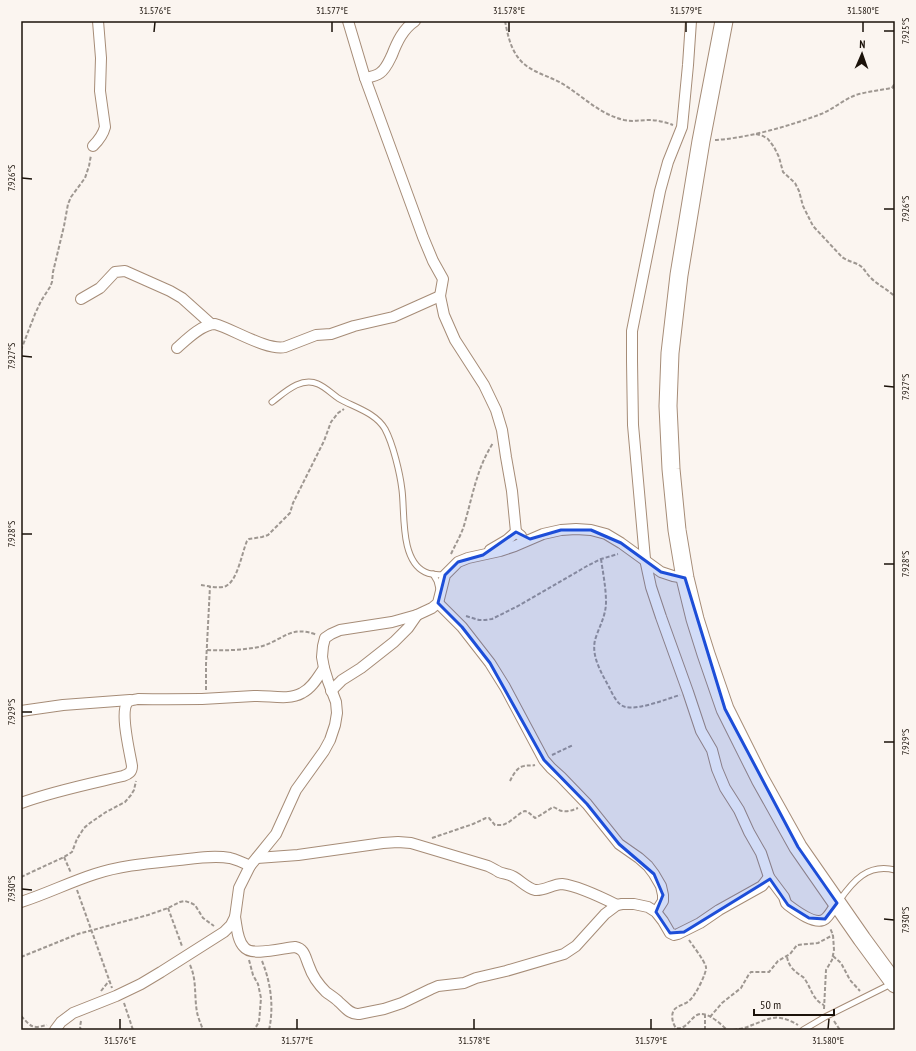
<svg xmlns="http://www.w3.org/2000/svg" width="916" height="1051" viewBox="0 0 916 1051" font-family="'PT Sans Narrow',sans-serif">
<rect width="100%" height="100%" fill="#fbf5f0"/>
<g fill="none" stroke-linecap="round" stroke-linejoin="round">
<!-- service casing -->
<g stroke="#a68c77" stroke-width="7">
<g id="service">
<path d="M272,402C284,393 301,376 318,384C325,387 331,393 338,398C353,407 375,412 385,429C393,444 400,473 402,490C405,513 400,560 425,572C431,575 439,575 445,575"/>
<polyline points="433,574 437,581 439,589"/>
<path d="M839,901C853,881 868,863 895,870"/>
<polyline points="803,1030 825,1017 891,984"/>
</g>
</g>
<!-- minor casing -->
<g stroke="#a68c77" stroke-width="12">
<g id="minor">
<polyline points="348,21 365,78 423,237 433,261 443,279 440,296 444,315 455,340 484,385 496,410 502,430 506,457 512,491 516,532"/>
<path d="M691,21L688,65L682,127L668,162L660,191L632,331V361L633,425L645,559L651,587L661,617L688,692L701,731L712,750L717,769L725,788L739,810L749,832L761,853L769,877L784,897L786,903L788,905C796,911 816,926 825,919C830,915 833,908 837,903"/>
<path d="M365,78C370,77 376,76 380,73C386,69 389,61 392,55C397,42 403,29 415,21"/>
<path d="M93,146C99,140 103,135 105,127L100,91L101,58L98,21"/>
<polyline points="81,299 100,288 115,272 125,271 170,291 182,298 211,324"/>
<path d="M177,348C186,340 202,324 215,324C233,329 267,351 285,347L316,335L331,334L354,326L393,317L440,296"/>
<polyline points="490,550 507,540 516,532 521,536"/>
<polyline points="438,603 462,627 490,663 505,687 544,760 551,768 561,777 587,804 619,844 639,858 648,866 654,874 661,886 663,895 663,901 656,912"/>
<polyline points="331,691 342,680 361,668 394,642 408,628 417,615"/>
<polyline points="21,711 63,705 130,700"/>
<path d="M21,803C54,791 89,784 123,776C129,774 132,772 132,766C130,753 120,714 127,703C129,700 134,700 138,699C177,700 215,699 254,696C269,695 288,701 302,693C312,688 318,677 324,668"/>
<path d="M257,858L298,855L383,843L398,842L411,843L488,866C492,868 496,870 499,872C504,874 509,874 514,877C521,881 527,888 535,890C544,891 553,884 562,884C578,886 603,898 617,905"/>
<path d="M21,902C46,894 70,882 95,874C122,865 151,863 179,860C196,858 214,855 230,858C238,860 244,863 250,866"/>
<path d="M235,917C237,927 237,940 244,947C251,957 283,948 295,947C305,949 305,957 309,966C312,975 319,985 326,992C330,995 335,998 339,1002C345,1007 350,1015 359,1014L384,1009L402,1003L431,989L438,986L464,983L476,978L506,971L564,954L576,946L605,914L617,905L622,904H634L648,907L656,912L663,921L670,933L674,935L678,934L700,923L719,910L762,886L769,877"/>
<polyline points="55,1030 61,1022 73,1013 116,996 141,984 161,972 224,932 231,925 235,917 239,888 250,866 276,834 296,790 324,751 330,740 335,725 337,713 336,702 328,681 324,668 322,657 323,646 325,638 331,634 340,630 392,622 417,615 432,608 438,603 445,575 458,562 468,558 500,551 515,546 543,534 561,530 576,529 591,530 606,534 621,543 661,572 673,576 685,578"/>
</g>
</g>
<!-- trunk casing -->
<g stroke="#a68c77" stroke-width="19">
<polyline id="trunk" points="724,21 701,141 679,275 670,353 668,406 671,469 677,530 685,578 695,619 706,654 725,709 760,779 798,847 862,939 895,984"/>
</g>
<!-- path -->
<g stroke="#9e9791" stroke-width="2" stroke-dasharray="4 2" stroke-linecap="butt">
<path d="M505,21C508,36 511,52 523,63C535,74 553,77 566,86C586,99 600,114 624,120C633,122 640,120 649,120C657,120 665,122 673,125"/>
<polyline points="892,88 895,83"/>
<path d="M756,134L763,136L768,139L774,147L779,157L783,172L795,183L799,191L803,206L813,226L842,257C847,261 854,262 859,265C864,268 866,273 870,277C877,285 888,289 895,297"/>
<path d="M715,140C748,138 790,126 821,114C834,109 845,98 859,94C871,91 883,90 895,87"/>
<polyline points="21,350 35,314 41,301 50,287 52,282 53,272 64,226 68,204 71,197 85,178 89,166 91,155"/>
<path d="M451,554C456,543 462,534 465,522C473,494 477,468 493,443"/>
<path d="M601,559C603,573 606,588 606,602C606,616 599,627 595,640C591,658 603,675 610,689C613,695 618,706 626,707C640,710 666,699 680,695"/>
<path d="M201,585C208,586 219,589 226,586C238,580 242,552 247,541L249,539L262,537L268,535L290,513L293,503L324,441L331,422L338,413L344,409"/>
<polyline points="466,616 479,620 485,620 492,619 518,606 587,566 601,559 618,554"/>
<path d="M207,650C225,651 242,650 259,647C283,641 290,624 317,635"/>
<polyline points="206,690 206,664 210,586"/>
<polyline points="552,755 573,745"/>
<path d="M510,781C513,775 517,767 524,766C528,765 531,766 535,765"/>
<path d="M432,838L473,824L486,818H489L495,825H503L509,822L522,812L525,811L528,812L535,818L539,816L553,807C557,808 559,811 563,811C568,812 573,810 578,808"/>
<polyline points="64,857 71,873"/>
<polyline points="21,877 64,857 72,852 77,839 84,828 90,823 106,812 125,802 131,795 134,790 136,781"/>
<polyline points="77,890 112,988"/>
<polyline points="168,908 182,946"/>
<path d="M689,940C693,946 704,960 706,967C707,973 695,996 690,1000C686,1004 680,1005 676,1008C670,1012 672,1023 676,1028C688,1030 690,1016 700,1014C709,1013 721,1024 727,1030"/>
<polyline points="833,956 841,963 850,980 860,991"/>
<polyline points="21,957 78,934 148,915 168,908 180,902 185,901 191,903 195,905 203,918 214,926"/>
<path d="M787,957C788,962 790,967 795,971C797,973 800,975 803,977C811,986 812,1000 824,1005"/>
<polyline points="249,960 253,975 258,984 261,998 259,1022 254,1030"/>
<path d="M262,961C271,983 274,1007 269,1030"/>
<path d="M190,965C197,980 194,996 197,1012C198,1018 201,1024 203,1030"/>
<polyline points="101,991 109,981"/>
<polyline points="124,1003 133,1030"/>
<polyline points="824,1009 826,970 832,960 834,950 833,935 830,928"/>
<path d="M21,1016C32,1027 31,1029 47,1025"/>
<polyline points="710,1017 722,1003 741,988 749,974 751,972 769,972 778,961 790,954 797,945 818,943 833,935"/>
<polyline points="81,1021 80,1027 81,1030"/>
<polyline points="834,1021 840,1030"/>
<polyline points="705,1030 705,1015"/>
<path d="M733,1030C740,1029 746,1028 752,1025C761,1022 771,1016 781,1018C787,1019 793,1022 798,1025"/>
</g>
<!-- service -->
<use href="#service" stroke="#fff" stroke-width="5"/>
<!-- minor -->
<use href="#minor" stroke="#fff" stroke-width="10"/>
<!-- trunk -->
<use href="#trunk" stroke="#fff" stroke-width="17"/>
</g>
<!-- marked area -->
<path fill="#1d4ed8" fill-opacity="0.2" stroke="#1d4ed8" stroke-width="3" stroke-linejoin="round" d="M561,530H591L621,543L661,572L685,578L725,709L798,847L837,903L825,919L809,918L788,905L770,879L684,932L670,933L656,912L663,895L654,874L619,844L587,804L544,760L490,663L462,627L438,603L445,575L458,562L483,555L516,532L530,539Z"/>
<!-- ticks -->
<path fill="none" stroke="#1b120a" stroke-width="1.5" d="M884,31H894M154,32L155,22M332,32V22M509,32V22M686,32V22M863,32V22M22,178L32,179M884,209H894M22,356L32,357M884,386L894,387M22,534H32M884,564H894M22,712H32M884,742H894M22,889L32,890M884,919L894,920M120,1029V1019M297,1029V1019M474,1029V1019M651,1029V1019M828,1029L829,1019"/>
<!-- border -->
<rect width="916" height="1051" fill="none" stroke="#fbf5f0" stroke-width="44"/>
<!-- north arrow -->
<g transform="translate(862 54) rotate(2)" stroke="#fbf5f0" stroke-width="3" paint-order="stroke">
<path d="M0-3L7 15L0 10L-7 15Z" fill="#1b120a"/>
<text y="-6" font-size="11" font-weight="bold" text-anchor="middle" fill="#1b120a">N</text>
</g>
<!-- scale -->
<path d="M754 1009v6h80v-6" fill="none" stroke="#1b120a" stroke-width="2"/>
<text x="760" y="1009" font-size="12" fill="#1b120a" stroke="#fbf5f0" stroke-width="3" paint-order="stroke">50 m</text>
<rect x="22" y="22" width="872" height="1007" fill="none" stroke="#1b120a" stroke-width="1.5"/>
<g font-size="10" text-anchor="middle" fill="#1b120a">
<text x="155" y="14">31.576°E</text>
<text x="332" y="14">31.577°E</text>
<text x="509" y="14">31.578°E</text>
<text x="686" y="14">31.579°E</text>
<text x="863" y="14">31.580°E</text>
<text transform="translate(905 31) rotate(-90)" y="4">7.925°S</text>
<text transform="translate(11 178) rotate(-90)" y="4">7.926°S</text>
<text transform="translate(905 209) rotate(-90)" y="4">7.926°S</text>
<text transform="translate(11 356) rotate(-90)" y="4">7.927°S</text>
<text transform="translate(905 387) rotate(-90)" y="4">7.927°S</text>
<text transform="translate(11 534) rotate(-90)" y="4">7.928°S</text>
<text transform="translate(905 564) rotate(-90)" y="4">7.928°S</text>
<text transform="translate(11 712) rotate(-90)" y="4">7.929°S</text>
<text transform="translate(905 742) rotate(-90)" y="4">7.929°S</text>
<text transform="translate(11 889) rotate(-90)" y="4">7.930°S</text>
<text transform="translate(905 920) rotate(-90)" y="4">7.930°S</text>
<text x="120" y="1044">31.576°E</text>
<text x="297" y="1044">31.577°E</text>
<text x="474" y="1044">31.578°E</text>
<text x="651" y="1044">31.579°E</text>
<text x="828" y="1044">31.580°E</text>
</g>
</svg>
